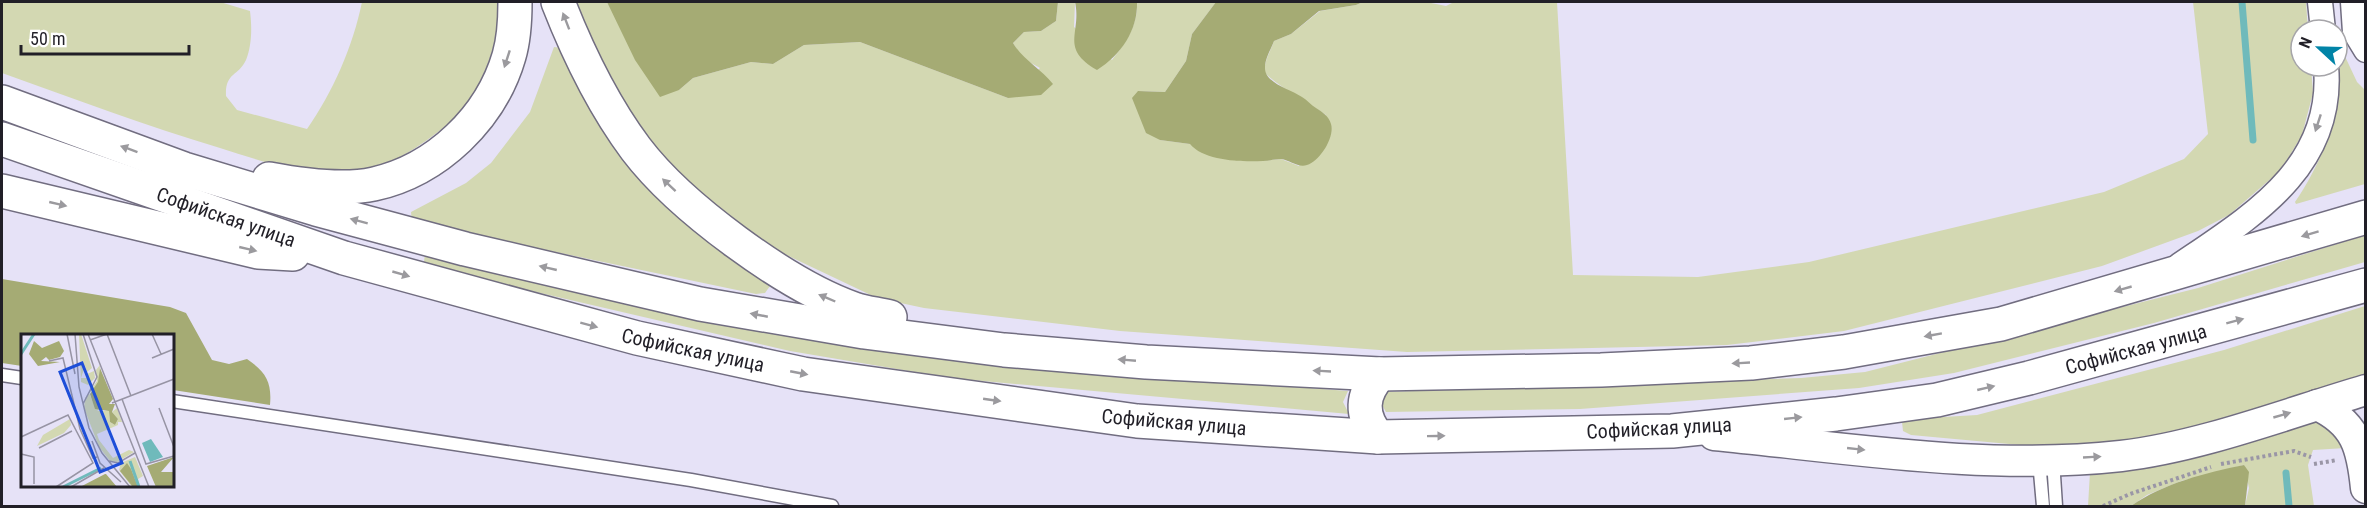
<svg xmlns="http://www.w3.org/2000/svg" width="2367" height="508" viewBox="0 0 2367 508" font-family="'Roboto Condensed',sans-serif">
<rect width="100%" height="100%" fill="#e6e2f7"/>
<!-- green -->
<g fill="#d3d8b2">
<path d="M2,2H220L250,11C252,27 252,45 246,60C238,77 225,72 226,96L237,110L307,129C333,92 353,46 362,2H499C500,47 478,102 442,129C413,151 386,169 349,173C305,177 262,161 220,148C147,126 74,99 2,73Z"/>
<path d="M572,2H607L618,20L679,90L693,78L751,62L773,64L804,45L860,42L1008,98L1040,68L1022,58L1013,43L1024,32L1041,31L1056,21L1058,2H1075L1074,27L1112,60C1126,42 1138,25 1137,2H1216L1192,34L1186,61L1165,92L1138,91L1160,140L1190,144L1261,161L1281,159L1299,166L1326,115C1317,109 1267,79 1265,72C1263,63 1271,50 1274,41L1291,34L1320,11L1356,5L1363,2H1426L1446,6L1454,2H1557L1573,275L1698,277L1809,262L2104,192L2184,159L2208,134L2193,2H2306L2308,30H2301V66H2311L2313,93L2302,135L2281,170L2229,215L2198,231L2102,266L1844,331L1727,345L1407,352L1120,331L924,308L877,298L778,251L732,224L671,171L622,105Z"/>
<polygon points="554,47 562,48 619,154 647,182 765,279 770,286 765,293 756,294 412,222 411,212 466,183 491,163 530,112"/>
<path d="M2337,48L2342,50L2357,82L2365,90V184L2296,204L2295,202C2318,169 2339,121 2338,80C2338,69 2337,60 2337,48Z"/>
<polygon points="2365,235 2365,262 2154,323 1954,373 1859,388 1580,409 1386,412 1381,403 1384,392 1801,378 1865,372 2198,288"/>
<polygon points="425,253 971,362 1348,391 1343,402 1349,414 950,378 790,351 502,284 424,262"/>
<polygon points="2365,306 2365,374 2179,433 2109,443 2041,447 1911,435 1903,431 1902,422 1910,419 1977,415 2224,350"/>
<polygon points="2317,417 2346,448 2313,450 2308,465 2314,506 2245,506 2249,488 2244,465 2181,481 2147,495 2131,506 2088,506 2090,472"/>
</g>
<!-- forest -->
<g fill="#a5ab74">
<path d="M607,2H1058L1056,21L1041,31L1024,32L1013,43C1023,60 1040,68 1053,84L1041,95L1008,98L860,42L804,45L773,64L751,62L693,78L679,90L660,97L635,60Z"/>
<path d="M1075,2H1137C1138,30 1121,55 1097,70C1059,48 1082,33 1075,2Z"/>
<path d="M1216,2H1363L1356,5L1319,11L1291,34L1274,41C1271,49 1265,59 1265,67C1264,83 1290,89 1302,97C1307,100 1311,105 1316,108C1322,112 1329,116 1331,124C1335,137 1320,161 1307,165C1298,168 1290,160 1281,159C1275,159 1269,161 1263,161C1241,162 1204,161 1190,144L1160,140L1146,133L1132,98L1138,91L1165,92L1186,61L1192,34Z"/>
<path d="M2,279L170,307L186,313L212,360L229,364L247,359C266,372 272,382 270,405L173,390L172,336H22V366L2,363Z"/>
<path d="M2244,465L2249,472L2245,506H2131C2164,483 2205,473 2244,465Z"/>
</g>
<g fill="none" stroke-linecap="round" stroke-linejoin="round">
<!-- stream -->
<g stroke="#6fbabb" stroke-width="7">
<polyline points="2242,2 2253,140"/>
<polyline points="2286,473 2289,506"/>
</g>
<!-- service casing -->
<g stroke="#716d80" stroke-width="15">
<g id="service">
<polyline points="2,375 22,378"/>
<polyline points="172,401 691,480 832,506"/>
<polyline points="2053,460 2056,506"/>
<polyline points="2039,461 2043,506"/>
</g>
</g>
<!-- minor casing -->
<g stroke="#716d80" stroke-width="27">
<g id="minor">
<polyline points="2320,2 2323,30"/>
<polyline points="2353,2 2355,32 2366,50"/>
<path d="M2180,265C2252,216 2335,167 2326,66"/>
</g>
</g>
<!-- tertiary casing -->
<g stroke="#716d80" stroke-width="33">
<g id="tertiary">
<path d="M2317,405C2356,423 2362,448 2366,488"/>
<path d="M1714,435C1848,448 1986,471 2121,456C2200,447 2288,413 2366,390"/>
</g>
</g>
<!-- primary casing -->
<g stroke="#716d80" stroke-width="36">
<g id="primary">
<path d="M558,2C578,53 603,105 636,149C680,207 786,285 854,309C865,313 878,314 890,317"/>
<polyline points="2,102 184,169 316,209 465,249 700,304 864,332 1004,350 1146,362 1380,374 1601,370 1751,363 1844,352 2001,324 2366,217"/>
<polyline points="2,139 344,258 637,338 803,374 1137,421 1378,437 1672,431 1836,414 1937,400 2029,378 2366,285"/>
<path d="M269,179C301,185 342,191 374,184C437,170 491,118 509,56C514,39 515,20 515,2"/>
<polyline points="2,191 258,252 293,254"/>
<path d="M1378,437C1360,415 1361,395 1380,374"/>
</g>
</g>
<!-- path -->
<g stroke="#9a96a6" stroke-width="4" stroke-dasharray="3 3" stroke-linecap="butt">
<polyline points="2221,464 2294,451 2311,457"/>
<polyline points="2314,464 2337,460"/>
<polyline points="2103,506 2130,494 2211,467"/>
</g>
<!-- service -->
<use href="#service" stroke="#fff" stroke-width="12"/>
<!-- minor -->
<use href="#minor" stroke="#fff" stroke-width="24"/>
<!-- tertiary -->
<use href="#tertiary" stroke="#fff" stroke-width="30"/>
<!-- primary -->
<use href="#primary" stroke="#fff" stroke-width="33"/>
</g>
<!-- one-way arrows -->
<defs><path id="oneway-solid" d="M-6-.8H1V-3.2L6.5 0L1 3.2V.8H-6Z" transform="scale(1.5)"/></defs>
<g fill="#9b9a9e">
<use href="#oneway-solid" transform="translate(566 21) rotate(-111)"/>
<use href="#oneway-solid" transform="translate(507 59) rotate(108)"/>
<use href="#oneway-solid" transform="translate(2318 123) rotate(108)"/>
<use href="#oneway-solid" transform="translate(129 149) rotate(-160)"/>
<use href="#oneway-solid" transform="translate(669 185) rotate(-137)"/>
<use href="#oneway-solid" transform="translate(58 204) rotate(13)"/>
<use href="#oneway-solid" transform="translate(359 221) rotate(-165)"/>
<use href="#oneway-solid" transform="translate(2310 234) rotate(163)"/>
<use href="#oneway-solid" transform="translate(248 249) rotate(13)"/>
<use href="#oneway-solid" transform="translate(548 268) rotate(-167)"/>
<use href="#oneway-solid" transform="translate(401 274) rotate(16)"/>
<use href="#oneway-solid" transform="translate(2123 289) rotate(164)"/>
<use href="#oneway-solid" transform="translate(827 298) rotate(-157)"/>
<use href="#oneway-solid" transform="translate(759 315) rotate(-169)"/>
<use href="#oneway-solid" transform="translate(2235 321) rotate(-15)"/>
<use href="#oneway-solid" transform="translate(589 325) rotate(15)"/>
<use href="#oneway-solid" transform="translate(1933 335) rotate(170)"/>
<use href="#oneway-solid" transform="translate(1127 360) rotate(-175)"/>
<use href="#oneway-solid" transform="translate(1741 363) rotate(177)"/>
<use href="#oneway-solid" transform="translate(1322 371) rotate(-177)"/>
<use href="#oneway-solid" transform="translate(799 373) rotate(11)"/>
<use href="#oneway-solid" transform="translate(1986 388) rotate(-13)"/>
<use href="#oneway-solid" transform="translate(992 400) rotate(8)"/>
<use href="#oneway-solid" transform="translate(2282 415) rotate(-16)"/>
<use href="#oneway-solid" transform="translate(1793 418) rotate(-6)"/>
<use href="#oneway-solid" transform="translate(1436 436) rotate(-1)"/>
<use href="#oneway-solid" transform="translate(1856 449) rotate(6)"/>
<use href="#oneway-solid" transform="translate(2092 457) rotate(-3)"/>
</g>
<g text-anchor="middle" dominant-baseline="central" stroke-width="6" stroke-linejoin="round" paint-order="stroke">
<!-- street labels -->
<g font-size="20" fill="#211f27" stroke="#fff">
<text transform="translate(226 217) rotate(19)">Софийская улица</text>
<text transform="translate(2136 349) rotate(-15)">Софийская улица</text>
<text transform="translate(693 350) rotate(12)">Софийская улица</text>
<text transform="translate(1174 422) rotate(5)">Софийская улица</text>
<text transform="translate(1659 428) rotate(-3)">Софийская улица</text>
</g>
</g>
<!-- overview -->
<g transform="translate(21 334)">
<rect width="153" height="153" fill="#e6e2f7"/>
<path d="M58,0H60L71,34L66,38L64,32L60,44H68L66,40L73,37L74,44L67,51L60,48ZM79,31L78,51L68,59L74,73L82,72L83,63L86,72L76,77H88L89,88L94,91L97,85L91,78L96,74L101,88H97V91L76,100L78,106L92,124L108,116L113,118L96,128L89,127L78,113L63,74L64,64L76,47L75,36ZM49,85L50,91L43,99L16,112L22,101ZM114,123L122,142L117,145L119,152L126,153H111L98,136L100,129Z" fill="#d3d8b2"/>
<path d="M13,7L21,14L38,7L43,17L39,23L28,26L25,23L20,27L39,28L17,32L8,20ZM79,34L92,65L88,70H94L91,78L97,85L94,91L89,88L88,77L74,75L69,60L77,48ZM153,123L140,138H153V153H135L126,132ZM106,129L110,135L117,153H112L99,137ZM85,140L96,153H59L84,140Z" fill="#a5ab74"/>
<path d="M130,105L142,123L129,128L121,109Z" fill="#6fbabb"/>
<path fill="none" stroke="#6fbabb" stroke-width="3" d="M0,20L13,0M109,127L118,153M42,153L80,134"/>
<path fill="none" stroke="#9794a4" stroke-width="1.5" d="M46,0L54,40M54,0L58,53L68,94L81,119L109,153M67,0L128,153M131,0L140,20M69,6L86,0L110,62M131,24L153,15M28,27L42,24L59,95L72,124L76,123M101,65L125,130L153,122M91,69L153,45M62,70L76,43L62,0M138,74L153,113M0,103L47,81L72,129L35,153M71,107L79,129L100,148M18,114L51,97M0,120L13,123V150M88,127L97,129L114,119M50,153L83,134"/>
<path fill="#1d4ed8" fill-opacity="0.15" stroke="#1d4ed8" stroke-width="3" d="M61,29L101,129L79,138L39,38Z"/>
<rect width="153" height="153" fill="none" stroke="#211f27" stroke-width="3"/>
</g>
<!-- border -->
<rect width="2367" height="508" fill="none" stroke="#211f27" stroke-width="6"/>
<!-- north arrow -->
<g transform="translate(2319 48) rotate(292)"><circle r="28" fill="#ffffff" stroke="#a6a5a9" stroke-width="1.5"/>
<path d="M0-4.5L10 22L0 15L-10 22Z" fill="#0184a7"/>
<text y="-9" font-size="16" font-weight="bold" text-anchor="middle" fill="#211f27">N</text>
</g>
<!-- scale -->
<path d="M21 45v9h168v-9" fill="none" stroke="#211f27" stroke-width="3"/>
<text x="30" y="45" font-size="18" fill="#211f27" stroke="#ffffff" stroke-width="4.5" paint-order="stroke">50 m</text>
</svg>
